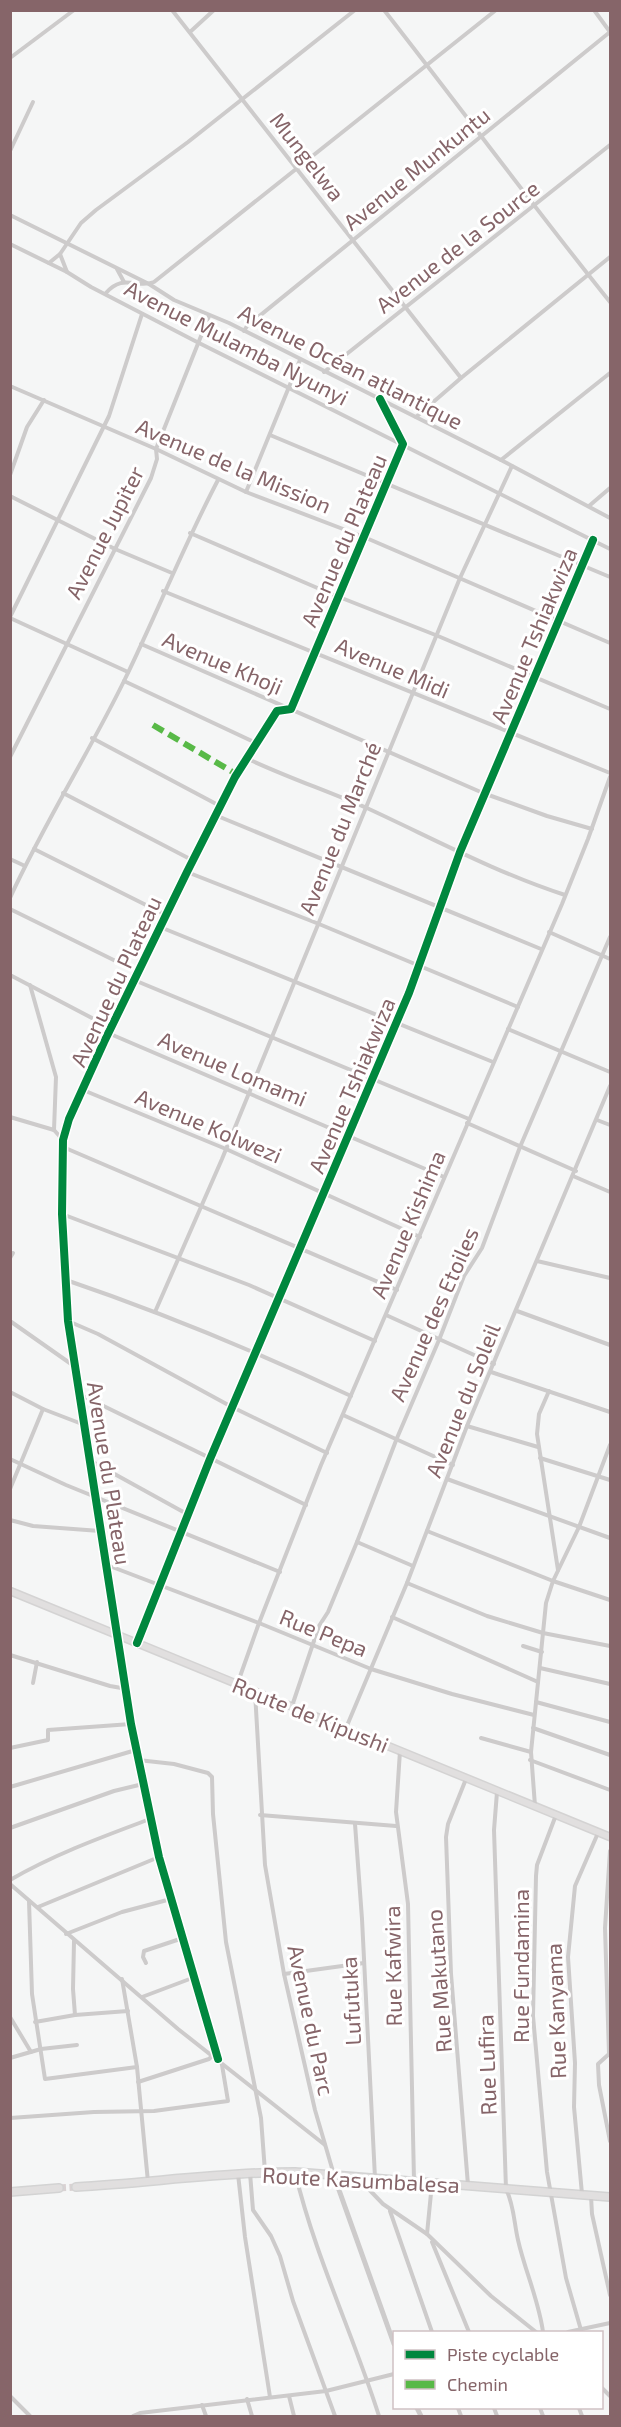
<svg xmlns="http://www.w3.org/2000/svg" width="621" height="2427" viewBox="0 0 621 2427" font-family="'Exo 2',sans-serif">
<rect width="100%" height="100%" fill="#f5f6f6"/>
<g fill="none" stroke-linecap="round" stroke-linejoin="round">
<!-- trunk-tunnel -->
<polyline stroke="#d9d2d3" stroke-width="7" stroke-dasharray="7 3.5" stroke-linecap="butt" points="59,2188 76,2187"/>
<!-- secondary casing -->
<g stroke="#d4d3d3" stroke-width="9">
<polyline id="secondary" points="10,1591 610,1837"/>
</g>
<!-- trunk casing -->
<g stroke="#d3d3d3" stroke-width="10">
<g id="trunk">
<path d="M76,2187C149,2183 222,2172 295,2172L610,2197"/>
<polyline points="10,2192 59,2188"/>
</g>
</g>
<!-- minor -->
<g stroke="#cdcbcb" stroke-width="4">
<polyline points="172,10 461,378"/>
<path d="M384,10C460,107 533,206 610,302"/>
<polyline points="594,10 610,32"/>
<polyline points="190,32 214,10"/>
<polyline points="10,58 74,10"/>
<polyline points="10,151 33,102"/>
<polyline points="10,215 149,284 174,300 229,323 501,460 610,518"/>
<polyline points="10,244 67,272 91,287 197,342 610,549"/>
<polyline points="60,254 67,272"/>
<polyline points="49,263 60,254 81,223 96,210 188,142 355,10"/>
<polyline points="117,269 124,282"/>
<path d="M106,293C123,273 136,289 154,282L496,10"/>
<polyline points="244,331 247,326 610,32"/>
<polyline points="324,372 610,145"/>
<polyline points="10,386 156,449 246,492 364,537 610,643"/>
<polyline points="416,417 461,378 610,257"/>
<polyline points="270,435 610,577"/>
<polyline points="501,460 610,373"/>
<polyline points="10,475 27,427 44,400"/>
<polyline points="246,492 300,360"/>
<polyline points="10,496 115,549 172,573"/>
<polyline points="589,506 610,488"/>
<polyline points="190,533 329,593 438,636 610,709"/>
<polyline points="163,591 610,773"/>
<polyline points="10,617 109,416 142,314"/>
<polyline points="10,618 128,672"/>
<polyline points="141,644 483,793 547,816 592,829"/>
<polyline points="124,681 256,743"/>
<polyline points="92,738 220,806"/>
<polyline points="10,757 151,478 157,459 156,449 209,316"/>
<path d="M246,758C286,777 328,791 369,809C434,839 497,873 565,895"/>
<polyline points="63,793 192,860"/>
<polyline points="215,815 541,949"/>
<polyline points="34,849 166,915"/>
<polyline points="10,859 25,866"/>
<polyline points="187,872 319,924 518,1007"/>
<path d="M10,898C44,823 89,753 125,679C157,613 184,545 218,480"/>
<polyline points="10,909 138,972"/>
<polyline points="160,927 493,1062"/>
<polyline points="549,932 610,959"/>
<polyline points="10,975 111,1028"/>
<polyline points="134,980 469,1119"/>
<polyline points="30,985 56,1077 54,1130"/>
<polyline points="508,1029 610,1072"/>
<polyline points="108,1033 444,1177"/>
<polyline points="83,1090 226,1149 420,1237"/>
<polyline points="10,1117 54,1130 63,1140"/>
<polyline points="597,1120 610,1125"/>
<polyline points="467,1123 576,1171"/>
<polyline points="63,1147 397,1290"/>
<polyline points="573,1176 610,1192"/>
<polyline points="62,1214 249,1285 375,1341"/>
<polyline points="10,1258 13,1253"/>
<polyline points="537,1261 610,1278"/>
<path d="M66,1280C163,1313 257,1352 351,1396"/>
<polyline points="517,1311 610,1345"/>
<polyline points="155,1312 222,1159 460,578 512,466"/>
<polyline points="386,1315 494,1364"/>
<polyline points="10,1321 74,1366"/>
<polyline points="68,1321 98,1334 232,1407 327,1453"/>
<polyline points="491,1372 610,1412"/>
<polyline points="549,1391 539,1414 537,1434 558,1570"/>
<polyline points="10,1392 43,1409"/>
<polyline points="79,1394 306,1505"/>
<polyline points="343,1415 453,1465"/>
<polyline points="467,1426 538,1447"/>
<polyline points="540,1458 610,1480"/>
<polyline points="10,1459 66,1485 280,1572"/>
<polyline points="91,1461 187,1514"/>
<polyline points="447,1479 610,1538"/>
<polyline points="10,1489 43,1409 82,1424"/>
<polyline points="10,1520 33,1526 100,1531"/>
<polyline points="427,1531 553,1581 610,1600"/>
<polyline points="357,1542 413,1566"/>
<polyline points="107,1565 259,1623 371,1669 452,1694 534,1715"/>
<polyline points="407,1583 487,1616 543,1633 610,1646"/>
<polyline points="392,1617 538,1682"/>
<polyline points="137,1643 210,1459 409,993 460,852 593,540"/>
<polyline points="523,1646 542,1652"/>
<polyline points="10,1655 110,1686 127,1689"/>
<polyline points="540,1668 610,1684"/>
<polyline points="33,1683 37,1662"/>
<polyline points="237,1685 259,1623 321,1465 562,904 588,839 610,777"/>
<polyline points="255,1692 265,1865 284,1974 315,2110 334,2175"/>
<polyline points="536,1702 610,1722"/>
<polyline points="292,1706 319,1626 328,1612 357,1542 397,1438 439,1340 464,1276 482,1248 520,1147 610,937"/>
<polyline points="346,1728 407,1583 467,1426 610,1086"/>
<polyline points="533,1728 610,1755"/>
<polyline points="481,1738 531,1752"/>
<polyline points="10,1748 48,1740 48,1730 131,1724"/>
<polyline points="400,1751 396,1812 408,1904 414,2180"/>
<polyline points="138,1760 174,1764 208,1773 212,1777 213,1814 226,1942 261,2118 265,2172"/>
<polyline points="530,1760 610,1790"/>
<polyline points="466,1779 448,1824 446,1837 451,1974 468,2185"/>
<polyline points="10,1787 136,1750"/>
<path d="M497,1792L494,1830L506,2189C514,2205 514,2223 518,2240C525,2271 539,2301 543,2332"/>
<polyline points="535,1806 531,1752 546,1603 553,1581 579,1527 610,1445"/>
<polyline points="260,1815 396,1826"/>
<polyline points="556,1815 537,1865 536,1876 533,2016 547,2172 566,2278 581,2330"/>
<polyline points="355,1824 362,1919 375,2178"/>
<polyline points="10,1828 114,1791 143,1784"/>
<polyline points="610,1851 605,1928 609,2054 598,2064 599,2085 610,2141"/>
<path d="M10,1880C55,1854 102,1837 150,1819"/>
<polyline points="10,1884 178,2029 325,2145"/>
<polyline points="29,1901 32,1994 45,2079 137,2067"/>
<polyline points="38,1907 159,1857"/>
<polyline points="66,1934 122,1912 171,1899"/>
<polyline points="74,1941 73,1989 75,2015"/>
<polyline points="146,1963 143,1957 144,1951 183,1938"/>
<polyline points="284,1974 364,1963"/>
<polyline points="122,1979 137,2067 148,2182"/>
<polyline points="142,1997 195,1977"/>
<polyline points="10,2017 31,2052"/>
<polyline points="35,2022 75,2015 128,2011"/>
<polyline points="10,2058 41,2049 77,2045"/>
<polyline points="218,2059 159,1857 131,1724 68,1321 62,1214 63,1140 69,1119 104,1042 187,872 235,777 277,711 291,709 403,444 380,399"/>
<polyline points="138,2082 209,2059 213,2055"/>
<polyline points="10,2118 94,2112 154,2111 228,2101 222,2065"/>
<path d="M295,2172C315,2256 353,2334 379,2416"/>
<polyline points="250,2173 253,2210 271,2236 280,2256 293,2301 335,2416"/>
<polyline points="238,2174 245,2237 270,2397"/>
<polyline points="358,2178 383,2204 427,2234 491,2296 536,2332"/>
<polyline points="582,2194 574,2107 575,2063 568,1957 575,1886 598,1833"/>
<polyline points="591,2196 592,2214 610,2295"/>
<polyline points="390,2211 432,2332"/>
<polyline points="427,2234 432,2183"/>
<polyline points="432,2242 469,2332"/>
<polyline points="568,2332 610,2323"/>
<polyline points="602,2388 610,2396"/>
<polyline points="10,2396 30,2416"/>
<polyline points="289,2396 294,2416"/>
<polyline points="247,2399 252,2416"/>
<polyline points="202,2405 206,2416"/>
<polyline points="458,2408 461,2416"/>
<polyline points="494,2408 497,2416"/>
<polyline points="540,2408 543,2416"/>
<polyline points="579,2408 582,2416"/>
<polyline points="133,2416 140,2413 326,2391 394,2374"/>
</g>
<!-- tertiary -->
<g stroke="#cdcbcb" stroke-width="5">
<polyline points="334,2176 394,2344"/>
<polyline points="417,2408 421,2416"/>
</g>
<!-- secondary -->
<use href="#secondary" stroke="#e1dfdf" stroke-width="6"/>
<!-- trunk -->
<use href="#trunk" stroke="#e1dfdf" stroke-width="7"/>
<!-- quiet -->
<polyline stroke="#58b947" stroke-width="6" stroke-dasharray="12 6" stroke-linecap="butt" points="153,725 236,774"/>
<!-- cycleway casing -->
<g stroke="#fff" stroke-width="11">
<g id="cycleway">
<polyline points="137,1643 210,1459 409,993 460,852 593,540"/>
<polyline points="218,2059 159,1857 131,1724 68,1321 62,1214 63,1140 69,1119 104,1042 187,872 235,777 277,711 291,709 403,444 380,399"/>
</g>
</g>
<!-- cycleway -->
<use href="#cycleway" stroke="#00873e" stroke-width="8"/>
</g>
<g text-anchor="middle" dominant-baseline="central" stroke-width="6" stroke-linejoin="round" paint-order="stroke">
<!-- street labels -->
<g font-size="22" fill="#866569" stroke="#fff">
<text transform="translate(308 156) rotate(52)">Mungelwa</text>
<text transform="translate(416 168) rotate(-39)">Avenue Munkuntu</text>
<text transform="translate(457 246) rotate(-38)">Avenue de la Source</text>
<text transform="translate(237 342) rotate(27)">Avenue Mulamba Nyunyi</text>
<text transform="translate(351 366) rotate(27)">Avenue Océan atlantique</text>
<text transform="translate(234 465) rotate(23)">Avenue de la Mission</text>
<text transform="translate(104 532) rotate(-63)">Avenue Jupiter</text>
<text transform="translate(343 540) rotate(-67)">Avenue du Plateau</text>
<text transform="translate(533 635) rotate(-67)">Avenue Tshiakwiza</text>
<text transform="translate(223 662) rotate(23)">Avenue Khoji</text>
<text transform="translate(393 667) rotate(23)">Avenue Midi</text>
<text transform="translate(339 828) rotate(-68)">Avenue du Marché</text>
<text transform="translate(115 981) rotate(-65)">Avenue du Plateau</text>
<text transform="translate(233 1068) rotate(23)">Avenue Lomami</text>
<text transform="translate(351 1085) rotate(-67)">Avenue Tshiakwiza</text>
<text transform="translate(209 1125) rotate(23)">Avenue Kolwezi</text>
<text transform="translate(407 1224) rotate(-67)">Avenue Kishima</text>
<text transform="translate(433 1314) rotate(-66)">Avenue des Etoiles</text>
<text transform="translate(462 1400) rotate(-68)">Avenue du Soleil</text>
<text transform="translate(110 1473) rotate(81)">Avenue du Plateau</text>
<text transform="translate(324 1632) rotate(22)">Rue Pepa</text>
<text transform="translate(311 1714) rotate(22)">Route de Kipushi</text>
<text transform="translate(392 1966) rotate(-91)">Rue Kafwira</text>
<text transform="translate(520 1966) rotate(-90)">Rue Fundamina</text>
<text transform="translate(438 1981) rotate(-94)">Rue Makutano</text>
<text transform="translate(350 2001) rotate(-93)">Lufutuka</text>
<text transform="translate(555 2011) rotate(-92)">Rue Kanyama</text>
<text transform="translate(312 2020) rotate(78)">Avenue du Parc</text>
<text transform="translate(486 2065) rotate(-92)">Rue Lufira</text>
<text transform="translate(361 2179) rotate(3)">Route Kasumbalesa</text>
</g>
</g>
<!-- border -->
<rect width="621" height="2427" fill="none" stroke="#866569" stroke-width="24"/>
<!-- legend -->
<rect x="393" y="2331" width="210" height="78" fill="#ffffff" stroke="#cfc1c3" stroke-width="1.5"/>
<rect x="405" y="2350" width="30" height="9" fill="#00873e" stroke="#cfc1c3" stroke-width="1.5"/>
<text x="447" y="2361" font-size="18" fill="#866569">Piste cyclable</text>
<rect x="405" y="2380" width="30" height="9" fill="#58b947" stroke="#cfc1c3" stroke-width="1.5"/>
<text x="447" y="2391" font-size="18" fill="#866569">Chemin</text>
</svg>
